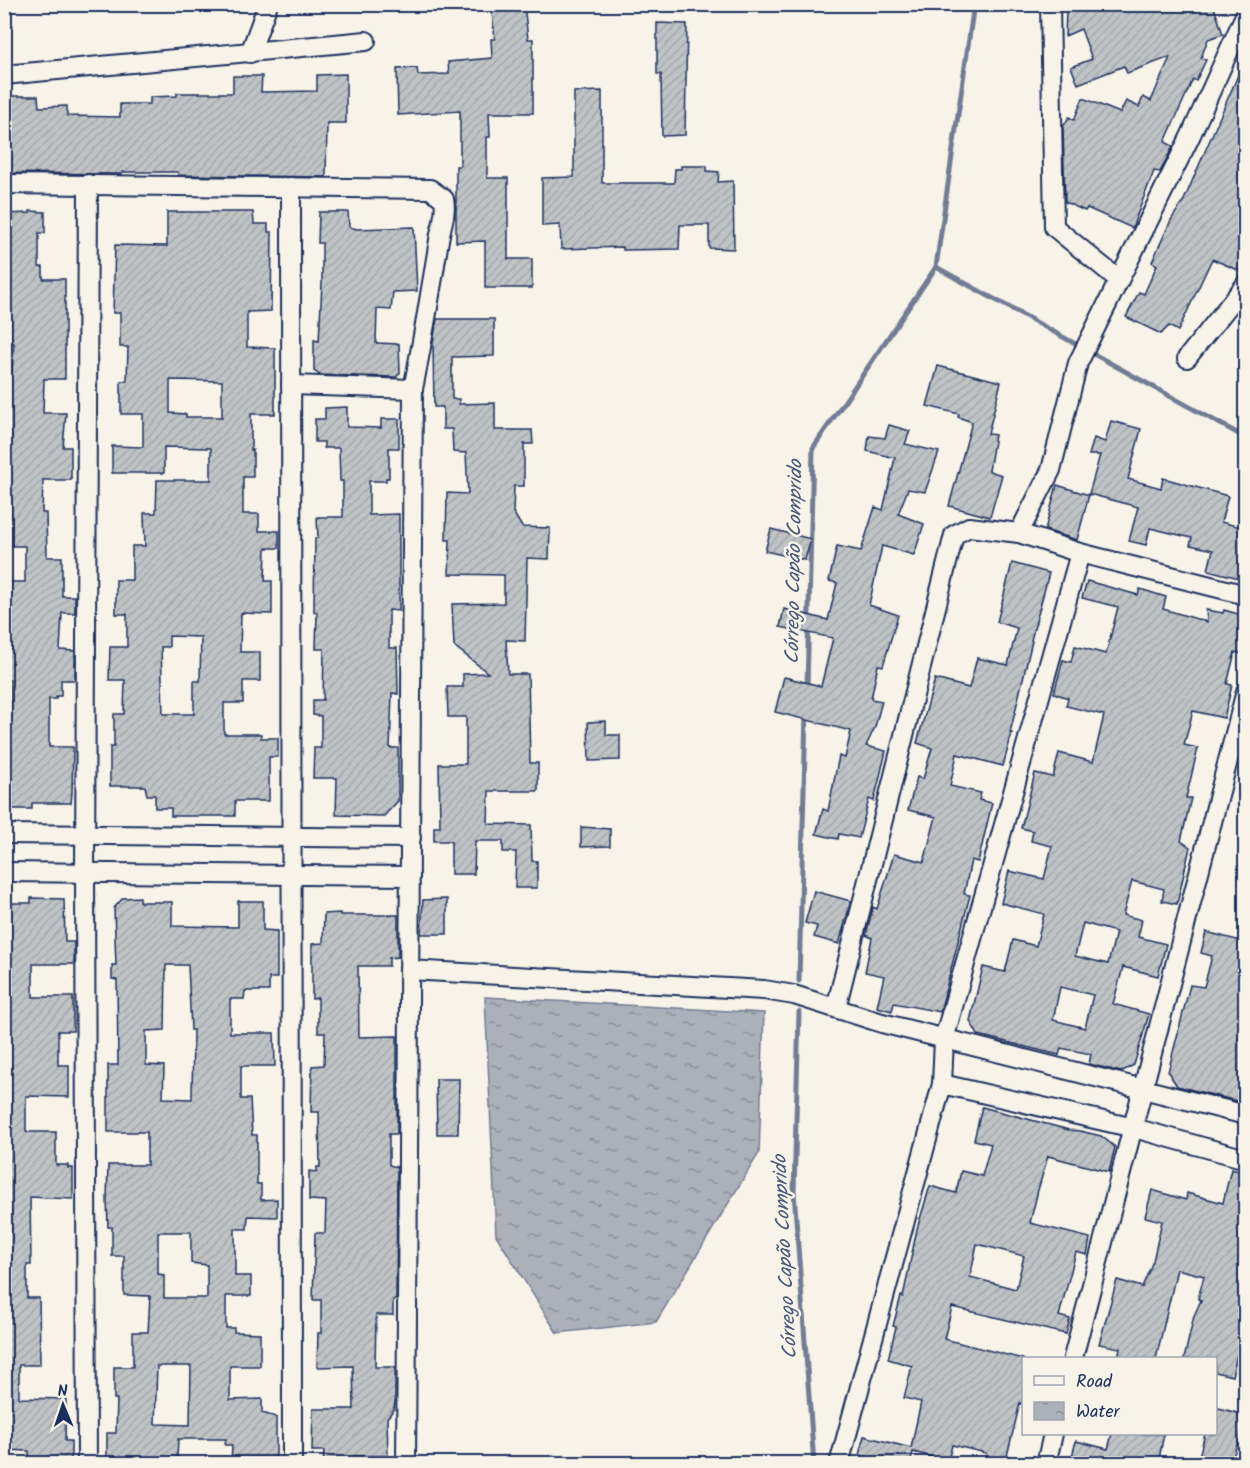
<svg xmlns="http://www.w3.org/2000/svg" width="1250" height="1468" viewBox="0 0 1250 1468" font-family="Kalam,sans-serif">
<defs>
<pattern id="water-ripples" width="26" height="14" patternUnits="userSpaceOnUse" patternTransform="scale(1.5)"><rect width="26" height="14" fill="#acb0b9"/><path d="M2 4q2-2 4 0t4 0M15 11q2-2 4 0t4 0" fill="none" stroke="#8b909a"/></pattern>
<pattern id="building-hatch" width="6" height="6" patternUnits="userSpaceOnUse" patternTransform="scale(1.5)"><rect width="6" height="6" fill="#c0c3c5"/><path d="M-1 1l2-2M0 6l6-6M5 7l2-2" fill="none" stroke="#a4a8ac"/></pattern>
</defs>
<rect width="100%" height="100%" fill="#f7f3e8"/>
<filter id="ink" filterUnits="userSpaceOnUse"><feTurbulence type="fractalNoise" baseFrequency=".0167" numOctaves="2"/><feDisplacementMap in="SourceGraphic" scale="12" xChannelSelector="R" yChannelSelector="G"/><feConvolveMatrix kernelMatrix="1 2 1 2 8 2 1 2 1" color-interpolation-filters="sRGB"/></filter>
<g filter="url(#ink)">
<!-- water -->
<polygon fill="url(#water-ripples)" stroke="#727c95" stroke-width="1.5" points="485,997 764,1013 759,1153 656,1322 557,1333 496,1235"/>
<g fill="none" stroke-linecap="round" stroke-linejoin="round">
<!-- stream -->
<g stroke="#727c95" stroke-width="5">
<polyline points="936,267 1246,438"/>
<polyline points="807,688 813,448 936,267 974,4"/>
<polyline points="799,981 806,712"/>
<polyline points="799,1012 794,1192 814,1464"/>
</g>
</g>
<!-- building -->
<g fill="url(#building-hatch)" stroke="#1b2f5e" stroke-width="1.5" fill-rule="evenodd">
<polygon points="491,4 524,4 528,39 533,39 533,113 489,113 490,137 487,137 487,178 508,178 508,259 532,259 532,288 485,288 485,241 456,242 456,166 460,166 460,111 398,115 397,69 417,68 418,75 449,74 448,62 492,58 491,39 495,39"/>
<polygon points="1071,4 1213,4 1223,34 1208,39 1201,58 1206,60 1196,81 1193,79 1165,142 1173,146 1160,172 1154,171 1132,228 1087,208 1085,211 1065,202 1063,127 1069,117 1074,120 1083,98 1120,113 1126,101 1139,107 1143,97 1151,101 1170,57 1127,73 1124,66 1078,84 1071,67 1092,59 1081,29 1065,36 1066,10"/>
<polygon points="657,23 687,24 685,135 662,136 661,74 657,74"/>
<polygon points="1245,59 1245,273 1212,259 1178,331 1169,326 1161,334 1126,317 1139,292 1144,294 1157,265 1152,262 1171,220 1184,200"/>
<polygon points="346,74 346,123 327,123 326,177 178,175 178,172 122,172 122,174 4,173 4,105 10,105 10,96 38,96 39,107 67,106 67,116 120,117 120,104 150,104 150,97 177,96 177,93 233,93 233,76 262,76 261,92 317,91 317,75"/>
<polygon points="602,91 602,183 674,183 675,169 681,169 681,166 707,166 707,171 719,172 718,182 733,181 734,249 709,248 709,225 680,225 679,249 623,250 623,247 561,249 560,225 542,226 542,178 574,177 574,92"/>
<polygon points="30,211 45,212 45,233 39,233 39,267 43,267 43,279 65,279 65,379 44,379 43,413 66,413 63,447 71,447 71,480 43,480 42,513 46,513 47,557 62,557 62,596 75,596 75,613 62,613 60,650 75,651 75,680 61,680 61,696 56,696 56,699 49,699 49,747 73,747 72,793 71,803 32,803 32,809 4,809 4,717 10,717 10,680 4,680 4,582 25,582 25,546 4,546 4,371 12,371 14,343 7,342 4,214 30,213"/>
<path d="M167,212H253L254,224H268V232H272L271,311L247,312V347L275,348V414H251V450H253V477H243V514H259V531H279V548H266L265,581H272V614L241,613L240,652H260V681H243V703H224V734H261V738H278V757H269V801H235V816H171V808H155V795H147L145,786H110V747H114V714H124L125,680H109L110,647H127V614H116V580H132V546H145L144,513H156L157,480H211V448L164,447V473H112V446L143,447V414H121V381H127L128,347H120V313H113L115,245L167,246ZM170,380L222,381V417H186V414L170,413ZM169,636L201,637L200,681H194V714H163L161,647H169Z"/>
<polygon points="319,212 348,212 349,227 357,229 414,227 417,291 393,292 391,310 377,309 376,343 399,344 400,373 396,377 320,375 314,371 314,340 319,341 322,283 322,243 318,243"/>
<polygon points="437,319 494,319 494,356 452,357 452,399 459,399 459,404 495,403 495,430 532,430 533,444 524,444 524,486 514,486 513,512 522,527 550,528 549,559 527,558 525,641 506,640 508,674 528,674 530,763 538,763 538,791 489,791 488,824 531,825 532,861 537,861 537,888 515,888 516,852 503,852 503,841 475,841 474,874 451,874 451,841 434,841 434,827 440,827 439,764 466,764 466,717 448,717 447,687 463,687 463,674 488,673 454,646 452,604 504,603 504,575 449,574 450,540 446,540 447,493 468,494 466,453 453,452 452,429 443,429 443,407 434,407 433,342"/>
<polygon points="938,366 1001,382 988,434 995,435 989,471 1002,475 990,517 949,506 972,422 958,417 959,414 927,406"/>
<polygon points="347,407 347,427 381,428 381,419 399,419 399,448 389,448 389,478 386,478 386,481 369,481 369,515 399,514 399,611 389,610 389,648 397,648 398,694 392,693 390,748 398,748 398,801 384,816 336,815 337,778 313,778 314,748 321,748 321,716 313,715 313,700 323,700 324,649 316,649 317,612 314,612 315,538 318,538 317,517 343,517 343,481 340,481 339,448 324,448 324,442 315,442 315,419 325,419 325,408"/>
<polygon points="1111,421 1141,429 1128,479 1161,488 1163,478 1228,496 1221,522 1245,528 1245,553 1239,578 1208,570 1213,550 1190,545 1192,538 1150,528 1146,545 1129,541 1138,507 1089,494 1100,455 1089,455 1094,438 1105,442"/>
<polygon points="889,425 910,431 905,444 939,452 925,492 908,489 898,514 924,524 914,555 882,546 869,605 898,615 883,666 878,665 871,699 882,701 875,727 866,746 886,751 874,801 869,799 859,838 839,834 838,839 816,834 823,809 828,811 839,756 845,758 851,731 775,712 784,677 821,686 833,638 780,627 784,609 828,620 837,583 829,581 837,546 861,551 875,507 883,510 895,458 867,451 869,436 885,438"/>
<polygon points="1057,485 1089,495 1077,540 1045,530"/>
<polygon points="771,529 811,539 805,560 765,551"/>
<polygon points="1012,563 1049,573 1031,640 1032,641 1010,733 1012,733 1003,766 957,754 950,786 981,793 979,800 992,803 978,862 971,860 964,894 970,895 940,1012 894,1003 892,1011 877,1007 884,976 865,972 872,938 866,935 873,907 877,909 894,854 924,862 936,817 908,810 917,777 923,779 932,748 917,743 935,679 969,688 977,658 1008,665 1017,628 997,622"/>
<path d="M1087,581L1138,595L1140,589L1166,597L1163,609L1207,622L1206,610L1223,613L1224,610L1245,616V639L1242,654L1235,652L1227,684L1232,685L1224,718L1193,711L1184,745L1198,748L1186,798H1191L1181,841L1190,847L1177,904L1162,901L1164,889L1132,881L1123,915L1142,920L1138,937L1166,944L1158,976L1123,967L1113,1004L1149,1014L1134,1065L1121,1072L1089,1064L1091,1054L1061,1048L1059,1055L978,1035L970,1021L983,967L1005,972L1013,940L1036,946L1044,914L1001,903L1009,871L1044,879L1052,846L1031,841L1033,831L1021,828L1035,773L1053,777L1059,753L1093,762L1104,715L1066,706L1068,698L1054,693L1063,660L1071,662L1075,646L1106,654L1118,607L1082,598ZM1083,923L1116,932L1108,964L1075,956ZM1060,987L1093,995L1085,1028L1053,1020Z"/>
<polygon points="606,721 606,735 620,735 620,760 589,761 588,722"/>
<polygon points="581,827 610,829 610,846 581,847"/>
<polygon points="814,891 851,901 839,944 814,937 817,926 805,923"/>
<path d="M140,897V902H172V926L238,927V901H263V930L277,931V978H269V991H245L244,999H230V1033H274L275,1066H241V1099H250L252,1135H257V1184H261V1200L277,1199V1217L248,1216L247,1229H235V1276H251V1296H226V1328H234V1332L260,1333V1366H230V1400L262,1399V1413L276,1417V1456L268,1464H231L232,1445H225L226,1439H178L177,1458L107,1459V1433H116L117,1399H114V1367H133V1332H148L150,1296L124,1295V1256H112V1227H108L107,1199L108,1165H147V1132H108V1065H118L117,980L112,979V965H116L114,908L123,898ZM166,965H188L191,1030H193L192,1099L163,1098L164,1066L146,1065V1031L165,1030ZM158,1232H191V1263L207,1265V1298H164V1275L158,1274ZM157,1366H191L190,1425L155,1424Z"/>
<polygon points="31,898 64,899 65,942 74,942 74,964 33,964 33,997 73,997 73,1031 58,1031 58,1065 69,1065 69,1097 26,1096 26,1132 56,1132 56,1165 68,1165 68,1168 73,1168 73,1199 30,1197 31,1265 27,1265 27,1298 39,1298 40,1365 19,1365 19,1398 66,1399 65,1441 71,1441 71,1464 29,1464 29,1451 4,1450 4,1165 8,1165 8,1127 4,1127 4,974 7,974 4,910 11,910 11,903 31,903"/>
<polygon points="447,899 447,934 421,934 423,900"/>
<polygon points="340,913 340,915 398,915 398,957 389,958 389,966 358,966 359,1037 397,1036 397,1134 389,1134 389,1165 397,1167 396,1300 393,1300 393,1315 376,1315 375,1367 395,1367 395,1401 394,1409 387,1418 388,1456 353,1456 352,1464 323,1464 324,1451 312,1451 313,1409 354,1409 353,1366 317,1367 318,1333 321,1333 321,1300 313,1300 315,1233 325,1233 326,1201 309,1200 309,1171 317,1172 317,1167 320,1167 319,1112 311,1112 312,1066 324,1065 325,1033 318,1033 318,998 312,999 312,944 323,943 324,914"/>
<polygon points="1206,932 1245,942 1245,1103 1177,1086 1168,1072 1190,985 1204,987 1212,956 1201,953"/>
<polygon points="436,1079 459,1079 458,1134 437,1134"/>
<path d="M982,1107L1069,1130L1080,1131L1101,1136L1115,1147L1109,1172L1048,1156L1038,1190L1030,1223L1090,1238L1087,1255L1076,1252L1059,1316L1070,1319L1066,1334L952,1307L944,1339L1023,1359V1404L1020,1403L1005,1464H984L986,1453L952,1445L948,1461L913,1452L910,1464H892L859,1455L864,1436L911,1448L921,1402L904,1398L912,1366L888,1359L896,1327L893,1326L901,1296L903,1297L917,1229L930,1186L956,1193L961,1171L982,1176L991,1144L974,1140ZM977,1244L1024,1256L1016,1289L970,1277Z"/>
<polygon points="1231,1169 1245,1173 1245,1344 1240,1342 1232,1376 1215,1372 1215,1359 1184,1359 1194,1316 1201,1300 1198,1299 1204,1276 1177,1269 1156,1359 1118,1359 1120,1348 1099,1344 1117,1280 1142,1287 1153,1261 1162,1221 1145,1217 1152,1190 1186,1200 1187,1193 1223,1203"/>
<polygon points="1215,1407 1245,1415 1239,1444 1237,1444 1231,1464 1197,1464 1205,1434 1215,1434"/>
<polygon points="1112,1434 1164,1434 1158,1464 1070,1464 1076,1441 1108,1449"/>
</g>
<g fill="none" stroke-linecap="round" stroke-linejoin="round">
<!-- street casing -->
<g stroke="#1b2f5e" stroke-width="22">
<g id="street">
<polyline points="1050,4 1054,227 1119,280"/>
<polyline points="250,53 268,4"/>
<polyline points="4,75 366,41"/>
<path d="M4,184L430,189L444,199C447,213 441,226 439,240C431,290 423,340 413,389L406,1464"/>
<polyline points="291,187 292,1464"/>
<polyline points="1187,358 1246,284"/>
<polyline points="291,385 413,389"/>
<polyline points="1019,533 1051,470 1078,363 1190,137 1246,13"/>
<polyline points="4,834 411,838"/>
<polyline points="4,872 410,876"/>
<polyline points="409,970 764,990 794,995 882,1023 1246,1115"/>
<polyline points="836,1008 954,535 969,527 1019,533 1080,553 1246,595"/>
<polyline points="942,1084 1134,1128 1246,1159"/>
<polyline points="1073,1358 1246,691"/>
<polyline points="87,1464 85,873 88,184"/>
<polyline points="839,1464 942,1084 944,1039 1080,553"/>
<polyline points="1046,1464 1053,1434"/>
</g>
</g>
<!-- street -->
<use href="#street" stroke="#f7f3e8" stroke-width="18"/>
</g>
</g>
<g text-anchor="middle" dominant-baseline="central" stroke-width="5" stroke-linejoin="round" paint-order="stroke">
<!-- water labels -->
<g font-size="20" font-style="italic" fill="#465679" stroke="#f7f3e8">
<text transform="translate(795 562) rotate(-89)">Córrego Capão Comprido</text>
<text transform="translate(786 1257) rotate(-93)">Córrego Capão Comprido</text>
</g>
</g>
<!-- margin -->
<rect width="1250" height="1468" fill="none" stroke="#f7f3e8" stroke-width="24"/>
<rect x="12" y="12" width="1226" height="1444" fill="none" stroke="#1b2f5e" stroke-width="2" filter="url(#ink)"/>
<!-- legend -->
<rect x="1022" y="1357" width="195" height="78" fill="#f7f3e8" stroke="#9fa5b1" stroke-width="1.5"/>
<rect x="1034" y="1376" width="30" height="9" fill="#f7f3e8" stroke="#9fa5b1" stroke-width="1.5"/>
<text x="1076" y="1387" font-size="18" fill="#1b2f5e">Road</text>
<rect x="1034" y="1402" width="30" height="18" fill="url(#water-ripples)" stroke="#9fa5b1" stroke-width="1.5"/>
<text x="1076" y="1417" font-size="18" fill="#1b2f5e">Water</text>
<!-- north arrow -->
<g transform="translate(63 1405) rotate(358)" stroke="#f7f3e8" stroke-width="4.5" paint-order="stroke">
<path d="M0-4.5L10 22L0 15L-10 22Z" fill="#1b2f5e"/>
<text y="-9" font-size="16" font-weight="bold" text-anchor="middle" fill="#1b2f5e">N</text>
</g>
</svg>
